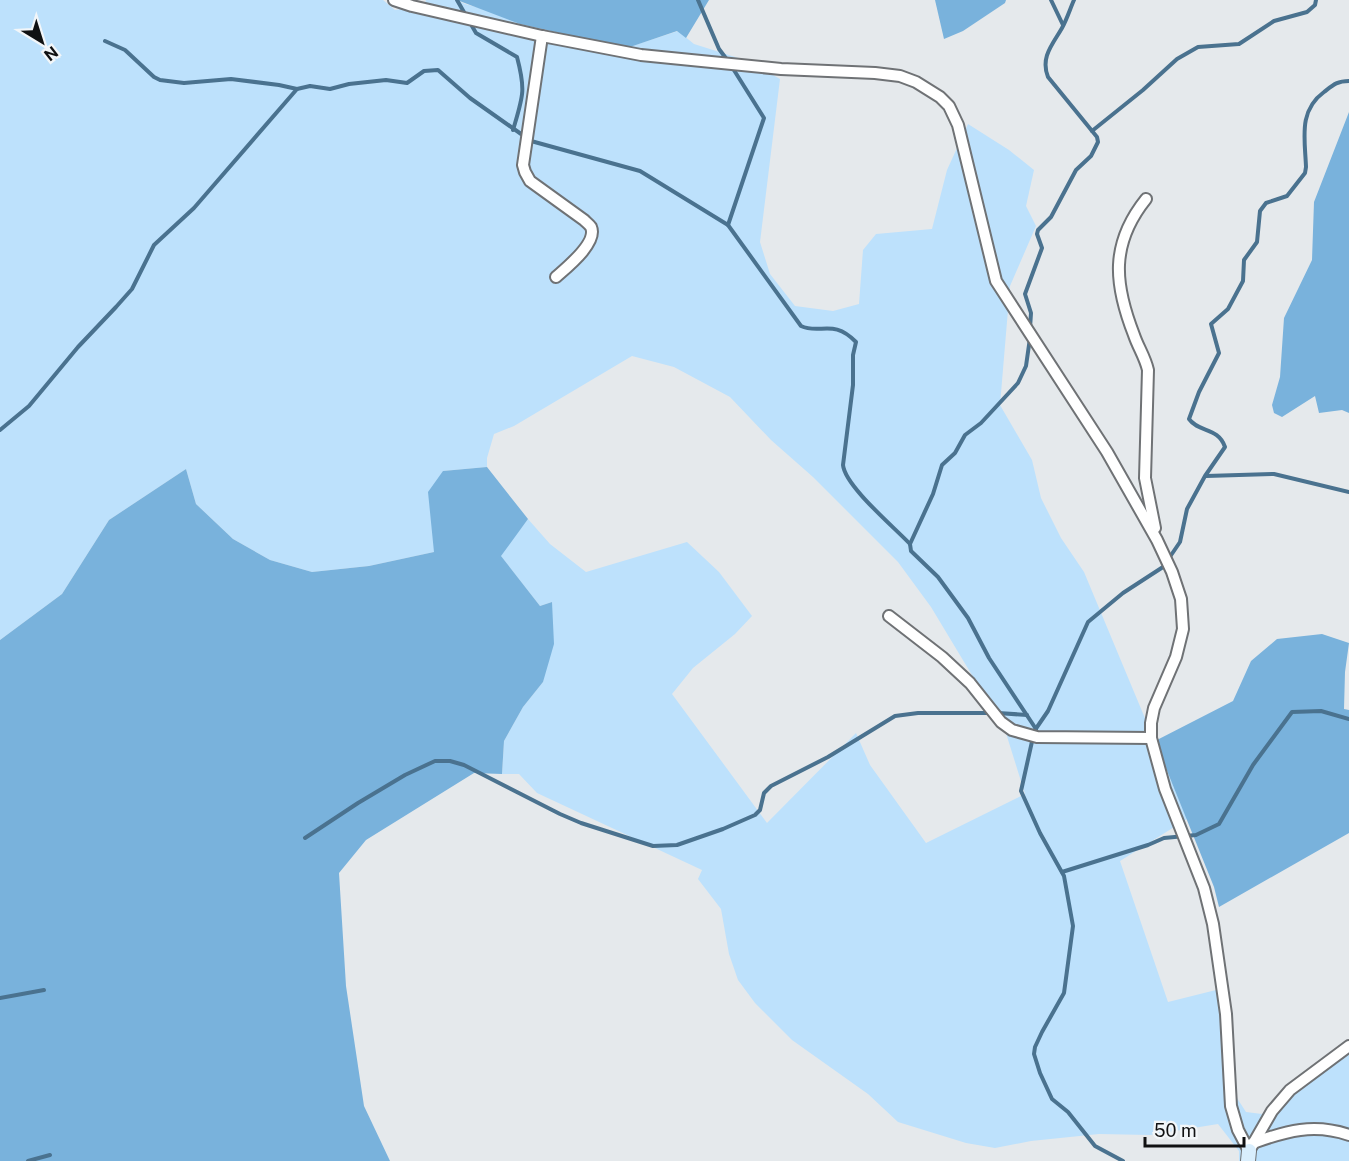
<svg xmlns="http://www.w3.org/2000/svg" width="1349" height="1161" viewBox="0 0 1349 1161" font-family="'Public Sans',sans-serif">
<rect width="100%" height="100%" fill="#e5e9ec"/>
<!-- green -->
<polygon fill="#bde1fc" points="0,0 383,0 395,10 424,6 426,0 457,0 465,4 626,48 678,31 694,44 751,62 780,79 760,242 770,274 795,306 833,311 859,304 863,250 876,234 932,229 947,170 968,124 1009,150 1034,170 1026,206 1036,226 1010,286 1000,405 1032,460 1041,498 1061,538 1084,572 1187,819 1120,861 1168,1002 1228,987 1235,1095 1246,1112 1262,1114 1287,1097 1349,1050 1349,1161 1239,1161 1239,1151 1218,1124 1150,1135 1099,1134 1031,1141 995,1148 966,1143 898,1122 868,1094 792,1040 755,1003 738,980 729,954 721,909 698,879 702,870 537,793 519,774 502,774 504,741 523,707 543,682 552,602 540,606 500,555 528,519 550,544 586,572 687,542 719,572 752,616 735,634 693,668 672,694 767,823 856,733 870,765 926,843 1025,794 1005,730 931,607 898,562 813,477 771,440 730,397 674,367 632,356 514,426 494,434 487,458 487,467 443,471 434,552 369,566 312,572 270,560 233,539 196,504 186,469 109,520 62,594 0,640"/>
<!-- forest -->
<g fill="#79b2dc">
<polygon points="457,0 709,0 686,38 677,31 627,48 520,24"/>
<polygon points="935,0 1006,0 1005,3 963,31 944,39"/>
<polygon points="1349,112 1349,413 1342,410 1319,413 1315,396 1282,417 1274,413 1272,405 1280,377 1284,318 1312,260 1314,202"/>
<polygon points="487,467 528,519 501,556 540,606 552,602 554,644 543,682 523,707 504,741 502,774 474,773 366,840 339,873 346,986 364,1106 390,1161 0,1161 0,640 62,594 109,520 186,469 196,504 233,539 270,560 312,572 369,566 434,552 428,492 443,471"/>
<polygon points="1322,634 1349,643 1345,672 1344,709 1349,710 1349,833 1219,907 1214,887 1155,741 1233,701 1251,661 1277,639"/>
</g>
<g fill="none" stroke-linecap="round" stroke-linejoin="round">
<!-- stream -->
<g stroke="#4a728f" stroke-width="4">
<path d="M457,0L476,33L517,57C526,91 523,96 513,130"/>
<polyline points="698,0 719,49 728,61"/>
<polyline points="1051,0 1063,25"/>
<path d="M105,41L125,50L154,77L160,80L184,83L231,79L279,85L297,89L310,86L330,89L349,84L386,80L407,83L424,71L438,70L470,98L531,141L640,171L728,225L801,326C820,335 833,318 856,342L853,355V385L843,465C845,486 894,527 910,544L911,551L938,577L968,618L989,658L1036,729"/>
<polyline points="1092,131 1143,90 1177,59 1198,47 1239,44 1274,21 1307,12 1315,5 1316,0"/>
<polyline points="728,225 764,118 732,67"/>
<path d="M1030,328L1031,313L1025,294L1042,248L1037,234L1038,230L1051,217L1076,170L1091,156L1098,142L1097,137L1048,77C1040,57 1053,44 1062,28C1067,19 1070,9 1074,0"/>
<polyline points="0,430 29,406 78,347 116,307 132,289 154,245 194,208 297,89"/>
<polyline points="1206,476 1274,474 1349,492"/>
<polyline points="910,544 933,494 942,465 955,453 965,435 981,423 1018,383 1026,366 1030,338"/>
<polyline points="998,713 1027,715"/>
<path d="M1035,730L1048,711L1088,622L1123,593L1163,567L1180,542L1187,509L1205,476L1225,447C1218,427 1199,433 1189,419L1199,392L1219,353L1211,324L1228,309L1243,281L1244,260L1257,242L1260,211L1266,203L1287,196L1305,173L1306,167C1305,139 1298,111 1324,92C1333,85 1337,81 1349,81"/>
<polyline points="1033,737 1021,791 1040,833 1064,876 1073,926 1064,993 1042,1032 1035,1047 1034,1054 1040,1073 1052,1099 1068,1112 1095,1146 1123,1161"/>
<polyline points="305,838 358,803 405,775 435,761 450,761 464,765 560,814 581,823 653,846 677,845 723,829 755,815 760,810 764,793 771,786 828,757 895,716 918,713 991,713"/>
<polyline points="1062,872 1148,845 1164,838 1196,835 1219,824 1253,765 1292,712 1321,711 1349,719"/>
<polyline points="0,998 44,990"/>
<polyline points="28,1161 50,1155"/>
</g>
<!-- street casing -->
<g stroke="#6f7275" stroke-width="14">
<g id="street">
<polyline points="394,0 412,6 542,36 641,55 781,69 875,73 900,76 916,82 940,97 949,106 958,125 996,281 1107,452 1157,540 1172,572 1181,599 1183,629 1176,657 1154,708 1151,723 1151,738 1165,789 1204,888 1213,924 1226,1014 1231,1106 1238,1130 1249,1151"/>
<path d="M542,36L523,165L525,172L530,181L584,220C586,222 589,224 591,227C598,243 566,268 556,277"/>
<path d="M1146,199C1110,244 1114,284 1134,335C1138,347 1145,357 1148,370L1145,478L1155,528"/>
<polyline points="889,616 942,657 970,683 1001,722 1012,730 1037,737 1151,738"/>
<path d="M1253,1143C1286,1131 1314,1123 1349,1135"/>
<polyline points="1249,1151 1272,1111 1290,1090 1349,1046"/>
</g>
</g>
<!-- secondary casing -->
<g stroke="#6f7275" stroke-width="16">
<polyline id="secondary" points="1248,1161 1249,1151"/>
</g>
<!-- street -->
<use href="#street" stroke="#fff" stroke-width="10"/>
<!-- secondary -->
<use href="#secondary" stroke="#d9eefd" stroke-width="14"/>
</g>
<!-- north arrow -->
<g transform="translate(42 42) rotate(142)" stroke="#f2f6f9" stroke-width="4.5" paint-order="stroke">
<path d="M0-4.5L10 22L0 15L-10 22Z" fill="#101112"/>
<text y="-9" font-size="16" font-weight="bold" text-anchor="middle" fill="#101112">N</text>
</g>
<!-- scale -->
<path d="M1145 1137v9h99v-9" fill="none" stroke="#101112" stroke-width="3"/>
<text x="1154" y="1137" font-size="18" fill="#101112" stroke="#f2f6f9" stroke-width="4.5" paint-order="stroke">50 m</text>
</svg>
